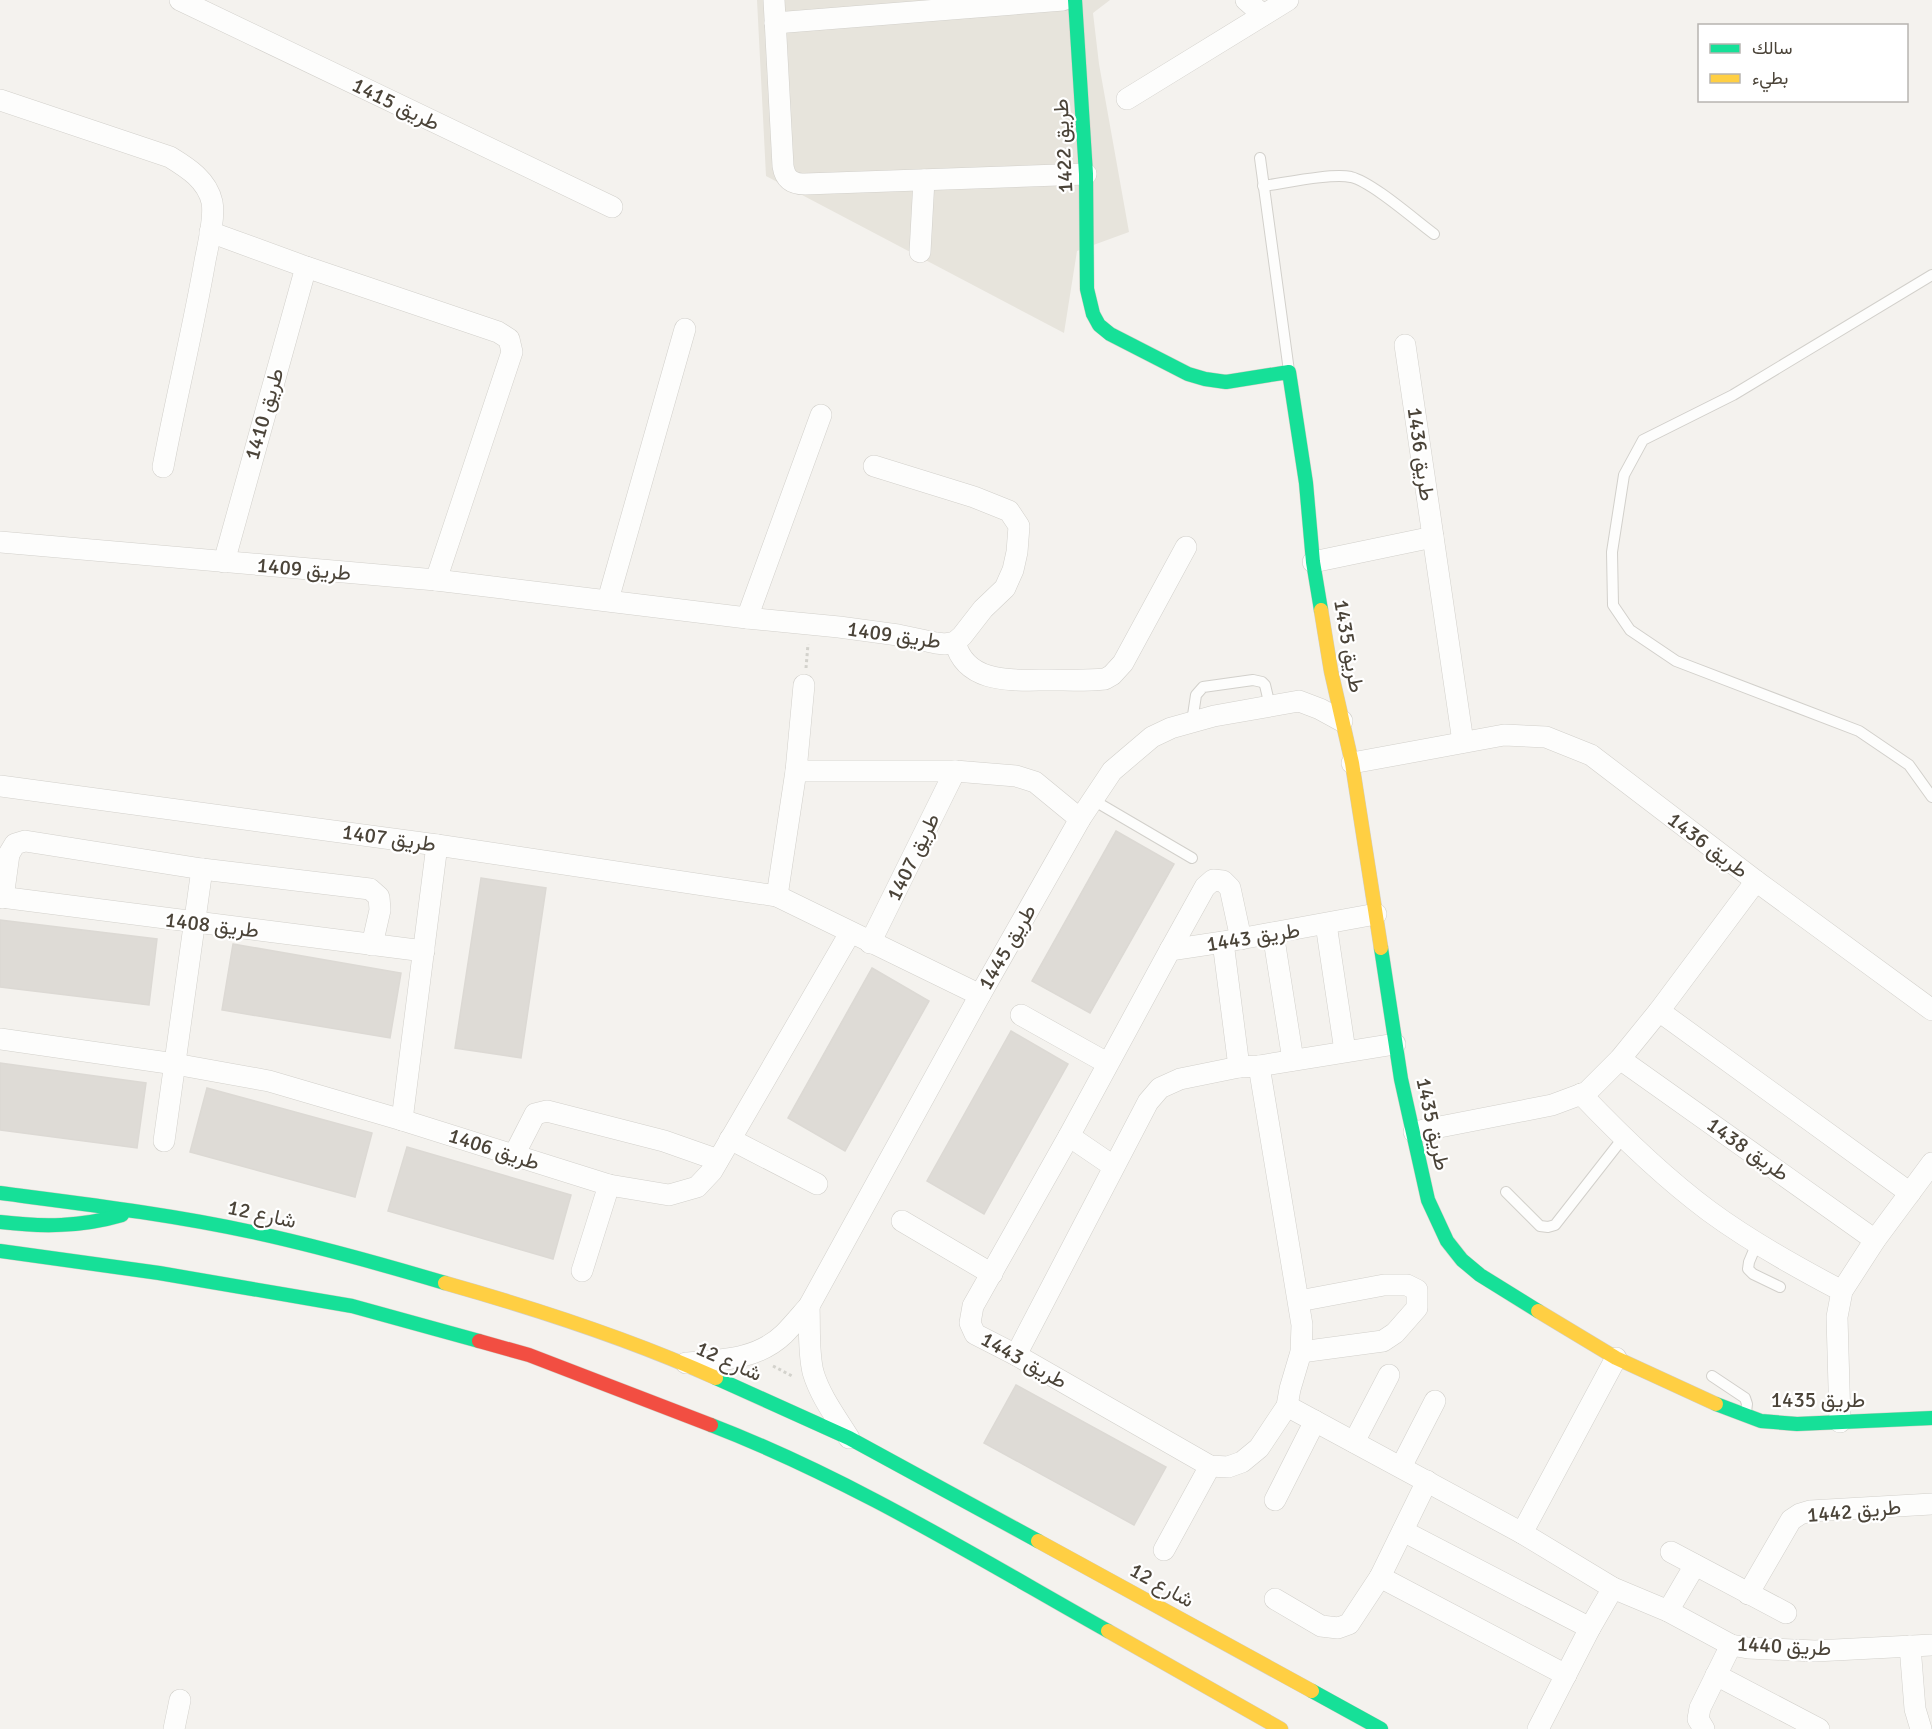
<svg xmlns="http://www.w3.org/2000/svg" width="1932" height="1729" viewBox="0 0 1932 1729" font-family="Signika,Vazirmatn,sans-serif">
<rect width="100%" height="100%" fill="#f4f2ee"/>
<!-- residential -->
<polygon fill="#e7e4dc" points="757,0 1110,0 1093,13 1099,64 1129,232 1077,251 1064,333 766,176"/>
<!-- building -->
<g fill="#dedbd6" stroke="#dcd9d4" stroke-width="1.5">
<polygon points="1116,831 1174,864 1090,1013 1032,981"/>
<polygon points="481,878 546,888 521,1058 455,1048"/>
<polygon points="0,920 157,939 149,1005 0,987"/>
<polygon points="233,944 401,973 390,1038 222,1010"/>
<polygon points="872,968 929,1001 845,1151 788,1118"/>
<polygon points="1011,1031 1068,1064 984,1214 927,1181"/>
<polygon points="0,1063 146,1083 137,1148 0,1130"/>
<polygon points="207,1088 372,1133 355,1197 190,1152"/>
<polygon points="407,1147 571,1195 553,1259 388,1211"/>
<polygon points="1016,1385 1166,1467 1134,1525 984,1443"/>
</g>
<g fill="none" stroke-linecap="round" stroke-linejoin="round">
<!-- lane casing -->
<g stroke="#d2d0cb" stroke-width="12">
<g id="lane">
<polyline points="1260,158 1289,371"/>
<path d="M1263,186C1285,183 1331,173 1351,177C1372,182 1415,220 1434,234"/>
<polyline points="1932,275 1733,395 1643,440 1624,475 1612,552 1613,605 1630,630 1676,661 1859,731 1909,765 1932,797"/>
<polyline points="1192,722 1196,695 1203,687 1253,680 1262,682 1265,685 1270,706"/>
<polyline points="1093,800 1192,858"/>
<polyline points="1506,1192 1540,1226 1548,1227 1555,1225 1623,1138"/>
<polyline points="1757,1243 1749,1262 1748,1269 1753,1274 1780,1287"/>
<polyline points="1712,1376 1745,1398 1747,1404 1746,1412"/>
</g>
</g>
<!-- street casing -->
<g stroke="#d2d0cb" stroke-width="22">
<g id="street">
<polyline points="180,0 612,207"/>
<path d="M774,0L783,166C785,179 792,184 805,184L1086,174"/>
<polyline points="1246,0 1263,15"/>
<polyline points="775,23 1063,0"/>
<polyline points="1127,99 1288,0"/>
<path d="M0,100L170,157C188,168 207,180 212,202C215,218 208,245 205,261C193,330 176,398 163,467"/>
<polyline points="210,232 306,267 498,332 509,339 512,352 436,580"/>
<polyline points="920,252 924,180"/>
<polyline points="1405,345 1463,742"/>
<polyline points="0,542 436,580 747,618 839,627 898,635 936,643 945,644 955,642 962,636 983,609 1005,588 1013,570 1017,552 1019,526 1009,511 974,497 874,466"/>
<polyline points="224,562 306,267"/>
<polyline points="1313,562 1433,537"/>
<polyline points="608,600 685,329"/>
<polyline points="747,618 821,415"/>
<path d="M955,642C966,685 1014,680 1049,680C1068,680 1087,681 1105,679L1112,675L1123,663L1186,547"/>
<polyline points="1352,763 1504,735 1546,737 1591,755 1756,881 1932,1010"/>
<polyline points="796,771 955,771 1016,776 1035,782 1080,819"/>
<polyline points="0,786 437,845 777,896 980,995"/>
<polyline points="777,896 796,771 804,685"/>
<polyline points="0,897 424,951"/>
<polyline points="3,898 9,854 15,844 25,841 202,869 370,889 379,897 380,910 372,945"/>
<polyline points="1326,924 1345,1051"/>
<polyline points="1273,933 1293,1060"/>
<polyline points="1223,942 1239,1067 1259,1066 1395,1044"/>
<polyline points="870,943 955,771"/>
<polyline points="1170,950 1205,887 1213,880 1223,881 1230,888 1241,939"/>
<polyline points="1659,1011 1910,1193"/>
<polyline points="1021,1015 1107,1063"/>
<polyline points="0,1039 175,1064 269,1081 402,1120 609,1185 669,1195 697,1187 712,1171 850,933"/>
<polyline points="1620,1059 1875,1240"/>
<polyline points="1259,1066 1302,1325 1301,1352 1290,1389 1287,1406 1259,1448 1242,1462 1228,1467 1210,1466 1016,1355 975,1334 970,1323 973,1306 1069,1136 1170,950 1223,942 1376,914"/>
<path d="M1581,1094C1621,1136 1662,1176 1709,1211C1751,1242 1796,1267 1842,1291"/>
<polyline points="402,1120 437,845"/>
<polyline points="1414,1132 1552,1105 1587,1092 1620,1059 1659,1011 1756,881"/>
<polyline points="1069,1136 1113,1166"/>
<polyline points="730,1139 817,1184"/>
<polyline points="164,1141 202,869"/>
<polyline points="514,1155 535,1114 547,1111 664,1141 718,1160"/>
<polyline points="902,1221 992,1274"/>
<polyline points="582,1271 609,1185"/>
<polyline points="1299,1301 1384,1285 1407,1285 1417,1290 1417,1308 1395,1333 1383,1341 1301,1352"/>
<path d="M809,1306C810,1328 808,1351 813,1372C820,1396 836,1417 849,1438"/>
<polyline points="1016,1355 1148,1102 1160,1088 1180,1079 1239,1067"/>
<path d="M686,1363C721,1360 757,1360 784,1334C793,1325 801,1315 809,1306L980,995L1080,819L1112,771L1152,737L1171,728L1214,716L1299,701L1320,709L1342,721"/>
<polyline points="1287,1406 1522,1533 1613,1588 1668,1611 1731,1645 1748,1648 1815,1651 1932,1645"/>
<polyline points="1840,1422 1837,1317 1842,1291 1875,1240 1932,1163"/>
<polyline points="1354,1442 1389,1375"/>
<polyline points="1401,1467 1435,1401"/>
<polyline points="1275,1500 1315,1421"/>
<polyline points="1403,1531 1590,1628"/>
<polyline points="1522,1533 1616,1358"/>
<polyline points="1164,1550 1210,1466"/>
<polyline points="1671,1552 1786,1613"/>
<polyline points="1380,1577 1566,1675"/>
<polyline points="1748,1594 1791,1520 1800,1514 1810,1511 1932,1504"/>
<polyline points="1275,1599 1321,1626 1338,1628 1349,1624 1380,1577 1427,1481"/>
<polyline points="1668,1611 1695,1565"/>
<polyline points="1910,1646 1915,1709 1921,1729"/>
<polyline points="1716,1675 1819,1729"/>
<polyline points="174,1729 180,1700"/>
<polyline points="1538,1729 1590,1628 1613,1588"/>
<polyline points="1704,1729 1698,1719 1700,1708 1731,1645"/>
</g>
</g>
<!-- fast casing -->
<g stroke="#d3cfc5" stroke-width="15">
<g id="fast">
<polyline points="1075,0 1086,174 1087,289 1093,314 1099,325 1110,334 1188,374 1205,379 1226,382 1289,372 1306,483 1313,562 1321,610"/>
<polyline points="1381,948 1401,1079 1428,1200 1447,1241 1462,1260 1480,1275 1538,1311"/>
<path d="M0,1193C84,1204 169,1214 252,1232C317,1246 381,1264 445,1283"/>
<path d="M0,1222C42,1227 81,1227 122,1215"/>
<polyline points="0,1251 159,1273 352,1306 479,1341"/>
<polyline points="716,1378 849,1438 1038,1541"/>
<polyline points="1716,1404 1761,1421 1797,1424 1932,1418"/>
<path d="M711,1425C851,1479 978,1558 1108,1631"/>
<polyline points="1312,1691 1381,1729"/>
</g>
</g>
<!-- slow casing -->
<g stroke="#d3cfc5" stroke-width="15">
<g id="slow">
<polyline points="1321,610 1331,671 1352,763 1381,948"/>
<path d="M445,1283C537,1309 630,1339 716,1378"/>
<polyline points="1538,1311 1616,1358 1716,1404"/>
<polyline points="1038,1541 1312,1691"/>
<polyline points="1108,1631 1281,1729"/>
</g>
</g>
<!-- jam casing -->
<g stroke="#d3cfc5" stroke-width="15">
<polyline id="jam" points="479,1341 529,1355 711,1425"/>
</g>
<!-- path -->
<g stroke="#d3d2cc" stroke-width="3" stroke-dasharray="3 3" stroke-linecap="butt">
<polyline points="806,668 808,644"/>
<polyline points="773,1366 794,1377"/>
</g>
<!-- lane -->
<use href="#lane" stroke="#fdfdfc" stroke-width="10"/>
<!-- street -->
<use href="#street" stroke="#fdfdfc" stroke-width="21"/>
<!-- fast -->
<use href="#fast" stroke="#16e098" stroke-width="14"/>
<!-- slow -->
<use href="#slow" stroke="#ffcf43" stroke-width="14"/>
<!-- jam -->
<use href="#jam" stroke="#f24e42" stroke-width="14"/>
</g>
<g text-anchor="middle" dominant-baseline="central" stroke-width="4.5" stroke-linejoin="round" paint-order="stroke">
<!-- street labels -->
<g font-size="21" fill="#4b4439" stroke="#fff">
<text transform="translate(396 104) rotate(26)">طريق 1415</text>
<text transform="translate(1063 146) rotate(-93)">طريق 1422</text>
<text transform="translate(264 414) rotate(-74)">طريق 1410</text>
<text transform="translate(1421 454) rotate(82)">طريق 1436</text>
<text transform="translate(304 569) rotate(5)">طريق 1409</text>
<text transform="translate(894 635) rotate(8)">طريق 1409</text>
<text transform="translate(1349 646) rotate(80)">طريق 1435</text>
<text transform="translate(389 838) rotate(8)">طريق 1407</text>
<text transform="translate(1708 845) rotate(37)">طريق 1436</text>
<text transform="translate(913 857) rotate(-64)">طريق 1407</text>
<text transform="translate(212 925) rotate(7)">طريق 1408</text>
<text transform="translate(1253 937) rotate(-9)">طريق 1443</text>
<text transform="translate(1007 947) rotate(-60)">طريق 1445</text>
<text transform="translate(1433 1124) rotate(78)">طريق 1435</text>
<text transform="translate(494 1149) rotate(18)">طريق 1406</text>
<text transform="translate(1748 1149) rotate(35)">طريق 1438</text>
<text transform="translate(262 1214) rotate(12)">شارع 12</text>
<text transform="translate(1024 1360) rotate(29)">طريق 1443</text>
<text transform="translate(729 1361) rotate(24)">شارع 12</text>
<text x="1818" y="1400">طريق 1435</text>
<text transform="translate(1854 1511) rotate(-5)">طريق 1442</text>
<text transform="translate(1162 1585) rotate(29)">شارع 12</text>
<text transform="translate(1784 1646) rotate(3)">طريق 1440</text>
</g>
</g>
<!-- legend -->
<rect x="1698" y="24" width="210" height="78" fill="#ffffff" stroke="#b7b4b0" stroke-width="1.5"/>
<rect x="1710" y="44" width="30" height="9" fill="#16e098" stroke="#b7b4b0" stroke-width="1.5"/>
<text x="1752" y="54" font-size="18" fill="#4b4439">سالك</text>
<rect x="1710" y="74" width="30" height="9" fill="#ffcf43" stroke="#b7b4b0" stroke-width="1.5"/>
<text x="1752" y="84" font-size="18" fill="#4b4439">بطيء</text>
</svg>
